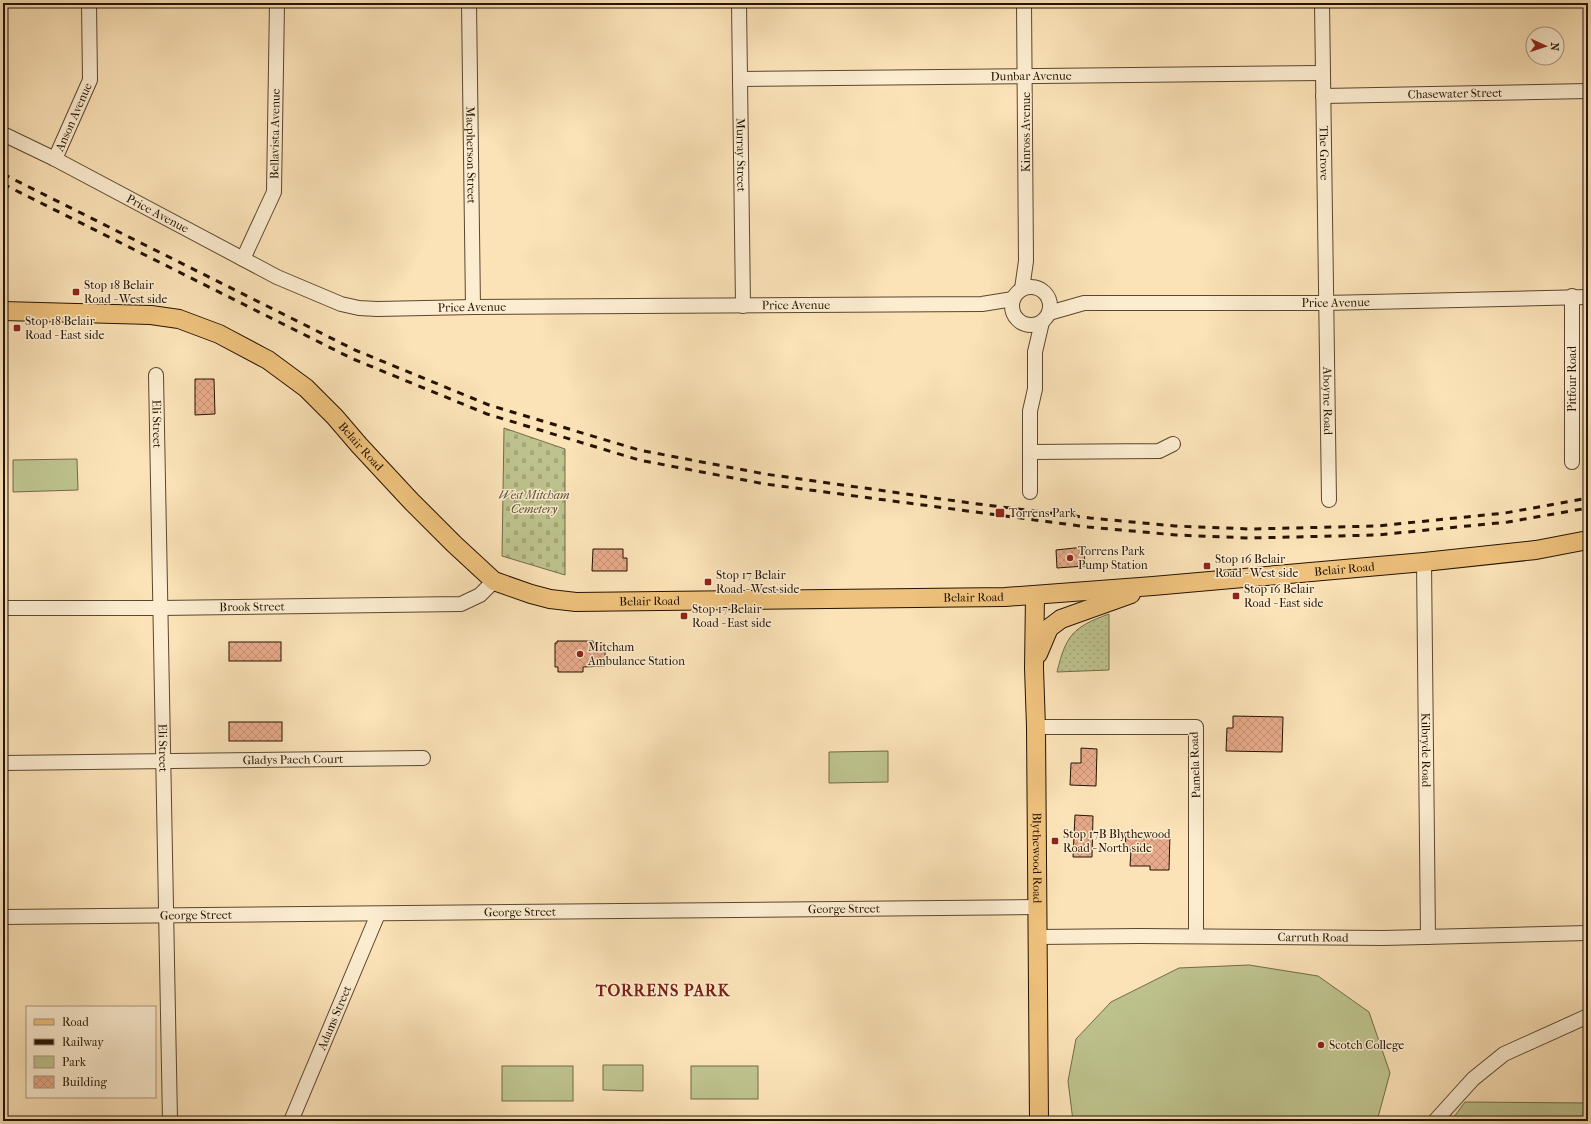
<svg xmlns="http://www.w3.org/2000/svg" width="1591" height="1124" viewBox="0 0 1591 1124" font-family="'IM FELL French Canon',serif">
<defs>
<pattern id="grass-dots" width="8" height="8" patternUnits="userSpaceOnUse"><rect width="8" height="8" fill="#bec38e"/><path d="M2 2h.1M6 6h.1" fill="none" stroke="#a3a779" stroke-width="1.8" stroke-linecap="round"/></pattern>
<pattern id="cemetery-stones" width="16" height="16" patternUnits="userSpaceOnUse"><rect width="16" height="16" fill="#bec38e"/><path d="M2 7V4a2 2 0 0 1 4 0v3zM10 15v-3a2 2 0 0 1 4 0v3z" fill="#a3a779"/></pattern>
<pattern id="building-cross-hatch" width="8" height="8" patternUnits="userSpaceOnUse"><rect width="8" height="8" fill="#e7aa8a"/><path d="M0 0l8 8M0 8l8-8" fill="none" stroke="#c69175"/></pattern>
</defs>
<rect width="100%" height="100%" fill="#fbe2b7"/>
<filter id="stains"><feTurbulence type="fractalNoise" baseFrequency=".005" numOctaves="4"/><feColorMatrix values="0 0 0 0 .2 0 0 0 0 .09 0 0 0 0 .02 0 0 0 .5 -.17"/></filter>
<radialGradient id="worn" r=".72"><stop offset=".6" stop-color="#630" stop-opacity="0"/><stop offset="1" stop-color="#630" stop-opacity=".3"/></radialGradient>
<!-- grass -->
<path fill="url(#grass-dots)" stroke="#726b47" d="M1109,614V670L1057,672C1066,635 1073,627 1109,614Z"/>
<!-- cemetery -->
<polygon fill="url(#cemetery-stones)" stroke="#726b47" points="504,428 565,449 565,575 502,556"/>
<!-- park -->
<g fill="#bec38e" stroke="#726b47">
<polygon points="77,459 78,490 13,492 13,460"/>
<polygon points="888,751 888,782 829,783 829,752"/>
<polygon points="1249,965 1318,976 1369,1012 1390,1073 1377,1121 1073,1121 1068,1081 1076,1039 1111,1002 1179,968"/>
<polygon points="603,1065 643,1065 643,1091 603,1090"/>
<rect x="502" y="1066" width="71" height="35"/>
<rect x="691" y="1066" width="67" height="33"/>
<polygon points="1465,1102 1588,1103 1588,1121 1451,1121"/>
</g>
<!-- building -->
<g fill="url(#building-cross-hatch)" stroke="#251300">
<polygon points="195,379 214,379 215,414 195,415"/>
<polygon points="1084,547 1085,566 1057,568 1056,550"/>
<polygon points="593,549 623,549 623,558 627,558 627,571 592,571"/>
<polygon points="557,641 593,641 593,643 605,643 605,666 583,667 583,672 558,672 558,667 555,667 555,643 557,643"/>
<rect x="229" y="642" width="52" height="19"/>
<polygon points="1233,716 1283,717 1282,752 1226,751 1227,728 1233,728"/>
<rect x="229" y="722" width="53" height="19"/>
<polygon points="1081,748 1097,749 1096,786 1070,785 1071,763 1081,763"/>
<polygon points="1075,815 1093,816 1092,857 1073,857"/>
<polygon points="1126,832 1170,834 1169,870 1150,870 1150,866 1130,866 1131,850 1125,850"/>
</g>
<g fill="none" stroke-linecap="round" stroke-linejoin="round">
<!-- minor casing -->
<g stroke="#5a472e" stroke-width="16">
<g id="minor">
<path id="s1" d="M469,3L473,307"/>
<path id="s2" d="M739,3L743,306"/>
<path id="s3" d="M1322,3L1329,500"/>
<path id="s4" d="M740,79L1322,73"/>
<path id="s5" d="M1323,96L1588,91"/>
<path id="s6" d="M3,134L55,159L277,277L341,304L359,308L377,309L473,307L982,304L1013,299"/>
<path id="s7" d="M55,159L90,80L89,3"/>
<path id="s8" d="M243,259L274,192L277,3"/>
<circle cx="1031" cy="306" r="19"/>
<polyline points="1022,289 1026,261 1024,3"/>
<polyline points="1572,296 1572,462"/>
<path id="s9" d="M1049,313L1084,303H1325L1588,297"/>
<path id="s10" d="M156,375L170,1121"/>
<polyline points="1030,452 1159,451 1173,444"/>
<polyline points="1030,492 1030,411 1035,389 1035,352 1042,322"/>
<path id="s11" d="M1424,562L1428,937"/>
<path id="s12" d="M3,608H160L461,604L480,595L494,581"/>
<polyline points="1036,727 1196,727 1196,936"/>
<path id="s13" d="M3,763L423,758"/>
<path id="s14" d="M3,917L1037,907"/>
<path id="s15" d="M1038,937L1139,936L1383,938L1588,933"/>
<path id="s16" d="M291,1121L378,914"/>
<polyline points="1435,1121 1473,1079 1504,1054 1588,1016"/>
</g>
</g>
<!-- major casing -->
<g stroke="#251300" stroke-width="20">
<g id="major">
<path id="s17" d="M3,311L151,315L179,319L219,334L268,360L306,388L335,417L359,445L411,501L454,544L494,581L531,594L550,599L576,602L1005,597L1153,586L1424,562L1536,550L1588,540"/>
<path id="s18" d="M1035,595L1034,668L1036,727L1039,1121"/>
<polyline points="1038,654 1049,628 1061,619 1131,594"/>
</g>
</g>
<!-- minor -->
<use href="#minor" stroke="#fcecd0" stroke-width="14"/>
<!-- major -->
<use href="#major" stroke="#eec17c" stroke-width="18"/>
<!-- rail -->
<g stroke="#251300" stroke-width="3" stroke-dasharray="7 7" stroke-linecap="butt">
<polyline points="3,174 355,350 489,405 639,450 765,474 970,503 1090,518 1175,526 1250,529 1377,526 1505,513 1588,498"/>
<polyline points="3,184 353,359 487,414 639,460 765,484 1088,527 1176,535 1249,538 1377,535 1508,522 1588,508"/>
</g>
</g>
<!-- markers -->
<g fill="#8f2418" stroke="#fcecd0" stroke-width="1.5">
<rect x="72" y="288" width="8" height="8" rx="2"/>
<rect x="13" y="324" width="8" height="8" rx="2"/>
<rect x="995" y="508" width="10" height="10" rx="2"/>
<circle cx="1070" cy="558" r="4"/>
<rect x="1203" y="562" width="8" height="8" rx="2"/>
<rect x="704" y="578" width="8" height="8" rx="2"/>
<rect x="1232" y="592" width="8" height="8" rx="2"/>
<rect x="680" y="612" width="8" height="8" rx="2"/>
<circle cx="580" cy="654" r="4"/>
<rect x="1051" y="837" width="8" height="8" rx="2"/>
<circle cx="1321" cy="1045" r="4"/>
</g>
<g text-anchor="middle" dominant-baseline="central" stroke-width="3" stroke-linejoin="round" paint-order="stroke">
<!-- street labels -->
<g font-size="12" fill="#251300" stroke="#fcecd0">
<text stroke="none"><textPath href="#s4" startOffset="291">Dunbar Avenue</textPath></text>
<text stroke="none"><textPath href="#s5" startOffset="132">Chasewater Street</textPath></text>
<text stroke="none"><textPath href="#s7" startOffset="46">Anson Avenue</textPath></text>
<text transform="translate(1026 132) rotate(-90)">Kinross Avenue</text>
<text stroke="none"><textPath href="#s8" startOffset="132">Bellavista Avenue</textPath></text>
<text stroke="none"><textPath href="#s3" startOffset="150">The Grove</textPath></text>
<text stroke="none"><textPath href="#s1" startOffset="152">Macpherson Street</textPath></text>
<text stroke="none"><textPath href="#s2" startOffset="152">Murray Street</textPath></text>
<text stroke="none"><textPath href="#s6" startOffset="174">Price Avenue</textPath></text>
<text stroke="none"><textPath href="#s9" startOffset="288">Price Avenue</textPath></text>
<text stroke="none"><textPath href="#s6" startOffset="834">Price Avenue</textPath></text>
<text stroke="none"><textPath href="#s6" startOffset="510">Price Avenue</textPath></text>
<text transform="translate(1572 379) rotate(-90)">Pitfour Road</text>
<text stroke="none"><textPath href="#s3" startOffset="398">Aboyne Road</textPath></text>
<text stroke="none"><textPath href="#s10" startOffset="49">Eli Street</textPath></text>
<text stroke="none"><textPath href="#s17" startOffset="402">Belair Road</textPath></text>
<text stroke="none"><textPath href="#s17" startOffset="1446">Belair Road</textPath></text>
<text stroke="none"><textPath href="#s17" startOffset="1074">Belair Road</textPath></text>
<text stroke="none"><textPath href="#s17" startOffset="750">Belair Road</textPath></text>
<text stroke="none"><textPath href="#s12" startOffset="249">Brook Street</textPath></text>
<text stroke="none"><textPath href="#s10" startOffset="373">Eli Street</textPath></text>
<text stroke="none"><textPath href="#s11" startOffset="188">Kilbryde Road</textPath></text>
<text stroke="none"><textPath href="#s13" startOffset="290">Gladys Paech Court</textPath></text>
<text transform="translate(1195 765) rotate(-92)">Pamela Road</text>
<text stroke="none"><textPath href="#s18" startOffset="263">Blythewood Road</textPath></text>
<text stroke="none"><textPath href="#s14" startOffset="841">George Street</textPath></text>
<text stroke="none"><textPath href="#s14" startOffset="517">George Street</textPath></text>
<text stroke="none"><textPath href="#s14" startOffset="193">George Street</textPath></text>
<text stroke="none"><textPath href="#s15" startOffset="275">Carruth Road</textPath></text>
<text stroke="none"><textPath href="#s16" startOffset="112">Adams Street</textPath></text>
</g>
<!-- poi labels -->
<g font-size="12" fill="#251300" stroke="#fcecd0" text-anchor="start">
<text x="84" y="285">Stop 18 Belair<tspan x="84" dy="14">Road - West side</tspan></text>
<text x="25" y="321">Stop 18 Belair<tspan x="25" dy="14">Road - East side</tspan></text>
<text x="1009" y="513">Torrens Park</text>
<text x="1078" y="551">Torrens Park<tspan x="1078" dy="14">Pump Station</tspan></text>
<text x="1215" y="559">Stop 16 Belair<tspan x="1215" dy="14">Road - West side</tspan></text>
<text x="716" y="575">Stop 17 Belair<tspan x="716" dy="14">Road - West side</tspan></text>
<text x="1244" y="589">Stop 16 Belair<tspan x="1244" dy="14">Road - East side</tspan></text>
<text x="692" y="609">Stop 17 Belair<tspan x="692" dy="14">Road - East side</tspan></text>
<text x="588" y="647">Mitcham<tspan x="588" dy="14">Ambulance Station</tspan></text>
<text x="1063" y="834">Stop 17B Blythewood<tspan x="1063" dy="14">Road - North side</tspan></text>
<text x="1329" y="1045">Scotch College</text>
</g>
<!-- park labels -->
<g font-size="12" font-style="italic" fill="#5b5132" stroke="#fcecd0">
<text x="534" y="495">West Mitcham<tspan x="534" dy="14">Cemetery</tspan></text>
</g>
<!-- district labels -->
<g font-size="16" font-weight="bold" letter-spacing="1" fill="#7a1f14" stroke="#fcecd0">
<text x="663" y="990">TORRENS PARK</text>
</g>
</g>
<!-- margin -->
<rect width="1591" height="1124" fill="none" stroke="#fbe2b7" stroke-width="16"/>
<rect x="4" y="4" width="1583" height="1116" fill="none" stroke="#251300" stroke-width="2"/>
<rect x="8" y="8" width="1575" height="1108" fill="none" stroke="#251300"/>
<!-- legend -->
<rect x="26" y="1006" width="130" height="92" fill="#fcecd0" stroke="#a6957d"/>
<rect x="34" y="1019" width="20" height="6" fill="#eec17c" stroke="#a6957d"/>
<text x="62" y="1026" font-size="12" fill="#251300">Road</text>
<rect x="34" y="1039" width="20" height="6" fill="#251300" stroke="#a6957d"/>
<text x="62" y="1046" font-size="12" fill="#251300">Railway</text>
<rect x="34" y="1056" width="20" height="12" fill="#bec38e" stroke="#a6957d"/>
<text x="62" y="1066" font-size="12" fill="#251300">Park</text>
<rect x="34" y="1076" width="20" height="12" fill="url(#building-cross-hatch)" stroke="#a6957d"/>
<text x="62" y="1086" font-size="12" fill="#251300">Building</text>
<!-- north arrow -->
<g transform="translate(1545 46) rotate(93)"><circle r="19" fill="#fcecd0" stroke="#a6957d"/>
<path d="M0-3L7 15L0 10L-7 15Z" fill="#8f2418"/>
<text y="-6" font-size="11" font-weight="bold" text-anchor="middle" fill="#251300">N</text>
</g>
<rect width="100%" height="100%" filter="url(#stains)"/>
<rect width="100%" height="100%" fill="url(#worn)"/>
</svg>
